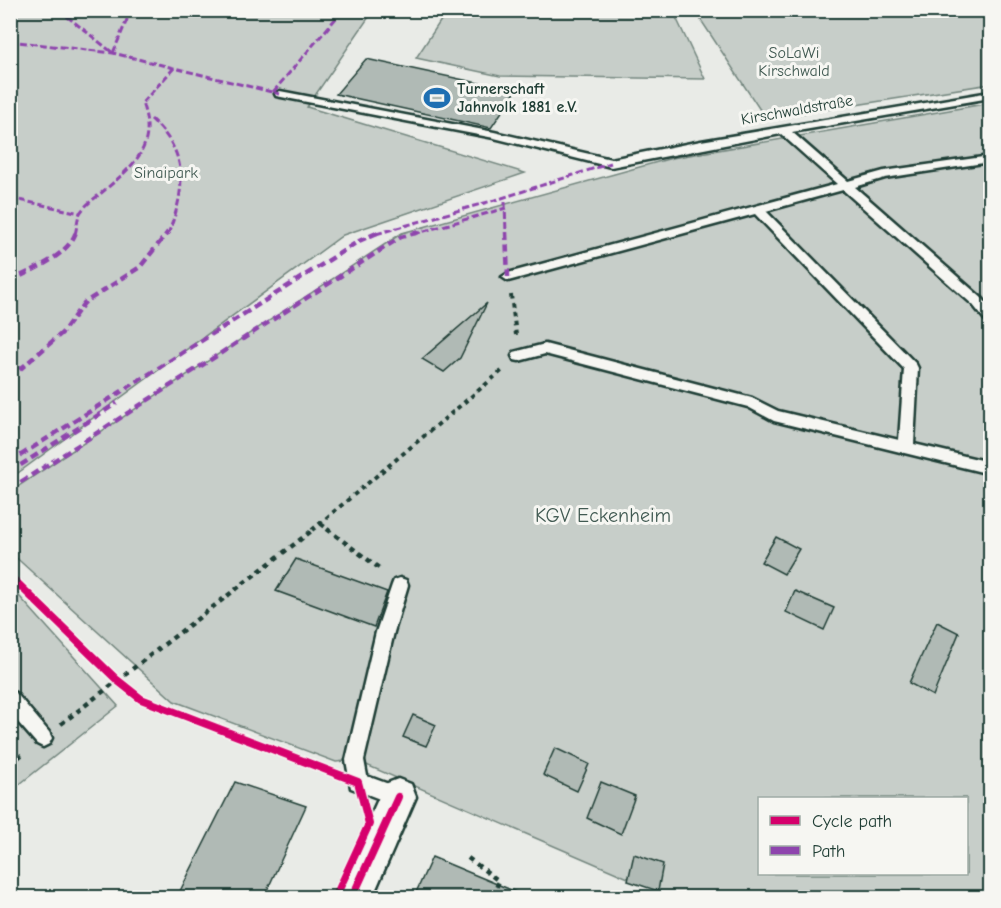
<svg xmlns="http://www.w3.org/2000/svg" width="1001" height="908" viewBox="0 0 1001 908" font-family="'Comic Neue',sans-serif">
<rect width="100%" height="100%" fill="#e9ebe7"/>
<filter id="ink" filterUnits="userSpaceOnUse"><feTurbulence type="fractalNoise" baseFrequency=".0167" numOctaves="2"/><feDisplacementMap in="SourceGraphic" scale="12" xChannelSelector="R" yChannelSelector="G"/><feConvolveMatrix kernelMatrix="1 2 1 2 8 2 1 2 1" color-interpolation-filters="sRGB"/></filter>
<g filter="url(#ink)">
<!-- green -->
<g fill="#c7cec9" stroke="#73867e" stroke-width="1.5" fill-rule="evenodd">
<polygon points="11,11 373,11 307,107 525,173 343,235 11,478"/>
<polygon points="447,11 673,11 705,79 500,76 416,58"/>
<polygon points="695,11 990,11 990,84 766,119"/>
<path d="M990,103V897H672L355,760L336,762L174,701L11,553V491L402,233L672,158ZM760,798H966V874H760Z"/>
<polygon points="11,587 118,706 11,791"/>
</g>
<!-- building -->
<g fill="#b0bab5" stroke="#1f3d34" stroke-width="1.5">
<polygon points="366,59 516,91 491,128 336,94"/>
<polygon points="487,303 460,358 444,372 422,359"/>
<polygon points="776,537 799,549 784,574 761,562"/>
<polygon points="296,559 387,592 374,627 276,591"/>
<polygon points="795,591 834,608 824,630 786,612"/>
<polygon points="937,622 959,633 933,696 909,683"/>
<polygon points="413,715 436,725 426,746 403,737"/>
<polygon points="555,748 589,764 577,791 543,775"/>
<polygon points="235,782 306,806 264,897 177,897"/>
<polygon points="601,782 635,796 621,834 587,818"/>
<polygon points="634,854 663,864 658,891 628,881"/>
<polygon points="432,857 528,897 414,897"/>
</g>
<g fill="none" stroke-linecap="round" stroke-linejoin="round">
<!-- lane casing -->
<g stroke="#1f3d34" stroke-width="5">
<g id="lane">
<polygon points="280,91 494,132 611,159 701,141 990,92 990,98 792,132 848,181 884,171 990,156 990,162 885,178 855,187 983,299 990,308 990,322 985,320 973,305 843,190 766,211 916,364 918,368 914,444 990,462 990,474 774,421 748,407 545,354 519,361 514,360 512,356 514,352 545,344 752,398 778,411 899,440 904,369 755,214 508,281 502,277 508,273 837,184 781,134 611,167 494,138 276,96 275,94"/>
<polygon points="400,578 406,580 408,585 394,632 364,760 367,776 405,790 407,797 405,804 398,806 351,788 346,760 376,632 392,585 394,580"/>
<polygon points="10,691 16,693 49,732 52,738 49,744 43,747 37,744 10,713"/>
</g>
</g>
<!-- street casing -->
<g stroke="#1f3d34" stroke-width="5">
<polygon id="street" points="398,779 411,784 416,797 372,898 333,898 385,784"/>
</g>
<!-- path-far1 -->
<g stroke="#1f3d34" stroke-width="4" stroke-dasharray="4.5 4.5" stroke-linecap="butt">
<polyline points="511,295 516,335"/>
<polyline points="321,524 329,530"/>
<polyline points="312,530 504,369"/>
</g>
<!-- path -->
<g stroke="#1f3d34" stroke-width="4.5" stroke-dasharray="5 5" stroke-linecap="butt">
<polyline points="327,529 383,571"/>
<polyline points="10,576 117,680 141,699 334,773"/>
<polyline points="61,724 314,529"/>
<polyline points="10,764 24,753"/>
<polyline points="468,858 499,881 492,898"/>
</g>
<!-- lane -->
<use href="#lane" fill="#f6f6f2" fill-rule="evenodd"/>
<!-- street -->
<use href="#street" fill="#f6f6f2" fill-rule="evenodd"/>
<!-- quiet-far1 -->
<g stroke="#8e44ad" stroke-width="3" stroke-dasharray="7 3" stroke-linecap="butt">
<polyline points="59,10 113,53"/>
<polyline points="10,41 113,53 280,94"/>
<polyline points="113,53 131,10"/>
<polyline points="273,92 343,10"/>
<path d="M151,119C189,153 186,190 168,234"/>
<polyline points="10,198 80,213"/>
<polyline points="505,202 506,234"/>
<path d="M75,234C77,228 77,221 79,215C83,207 92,200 99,195C131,167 159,149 142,103L174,68"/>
<polyline points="376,234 502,198 611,163"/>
<polyline points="414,234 506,208"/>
</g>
<!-- quiet -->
<g stroke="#8e44ad" stroke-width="4.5" stroke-dasharray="8 4.5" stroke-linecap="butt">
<polyline points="506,232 508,277"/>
<path d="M10,281C32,270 67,257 76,232"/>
<polyline points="10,378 62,333 84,303 140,267 168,232"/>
<polyline points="10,462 359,241 379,232"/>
<polyline points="10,472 117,403"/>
<polyline points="10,489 401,237 419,232"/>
</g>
<!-- cycleway casing -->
<g stroke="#f6f6f2" stroke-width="11">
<g id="cycleway">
<polyline points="10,576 117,680 141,699 358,782 369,824 335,898"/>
<polyline points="352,898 398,797"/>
</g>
</g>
<!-- cycleway -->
<use href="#cycleway" stroke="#d6006c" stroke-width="8"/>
</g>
</g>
<!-- icons -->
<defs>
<g id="stadium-bare" transform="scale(2.07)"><path d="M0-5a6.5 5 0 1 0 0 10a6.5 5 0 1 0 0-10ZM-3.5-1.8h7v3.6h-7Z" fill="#1f6fb2" stroke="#f6f6f2" stroke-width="2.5" paint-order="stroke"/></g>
</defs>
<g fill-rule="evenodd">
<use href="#stadium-bare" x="437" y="98"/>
</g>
<g text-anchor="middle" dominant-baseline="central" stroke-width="6" stroke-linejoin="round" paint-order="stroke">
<!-- far-park labels -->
<g font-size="16" fill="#415a52" stroke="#f6f6f2">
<text x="794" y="53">SoLaWi<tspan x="794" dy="18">Kirschwald</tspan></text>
<text x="166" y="173">Sinaipark</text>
</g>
<!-- far-poi labels -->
<g font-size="16" font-weight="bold" fill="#1f3d34" stroke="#f6f6f2" text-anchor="start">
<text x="457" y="89">Turnerschaft<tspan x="457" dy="18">Jahnvolk 1881 e.V.</tspan></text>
</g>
<!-- far-street labels -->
<g font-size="16" fill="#1f3d34" stroke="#f6f6f2">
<text transform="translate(797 110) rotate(-10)">Kirschwaldstraße</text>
</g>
<!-- park labels -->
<g font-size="20" fill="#415a52" stroke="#f6f6f2">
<text x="603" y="515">KGV Eckenheim</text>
</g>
</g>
<!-- margin -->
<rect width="1001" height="908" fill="none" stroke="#f6f6f2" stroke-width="36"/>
<rect x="18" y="18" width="965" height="872" fill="none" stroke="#1f3d34" stroke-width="2" filter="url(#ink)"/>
<!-- legend -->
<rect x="758" y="797" width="210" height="78" fill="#f6f6f2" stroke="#a0aca6" stroke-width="1.5"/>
<rect x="770" y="816" width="30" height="9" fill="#d6006c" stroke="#a0aca6" stroke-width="1.5"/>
<text x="812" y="827" font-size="18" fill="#1f3d34">Cycle path</text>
<rect x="770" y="846" width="30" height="9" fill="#8e44ad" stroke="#a0aca6" stroke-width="1.5"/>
<text x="812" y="857" font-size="18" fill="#1f3d34">Path</text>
</svg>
